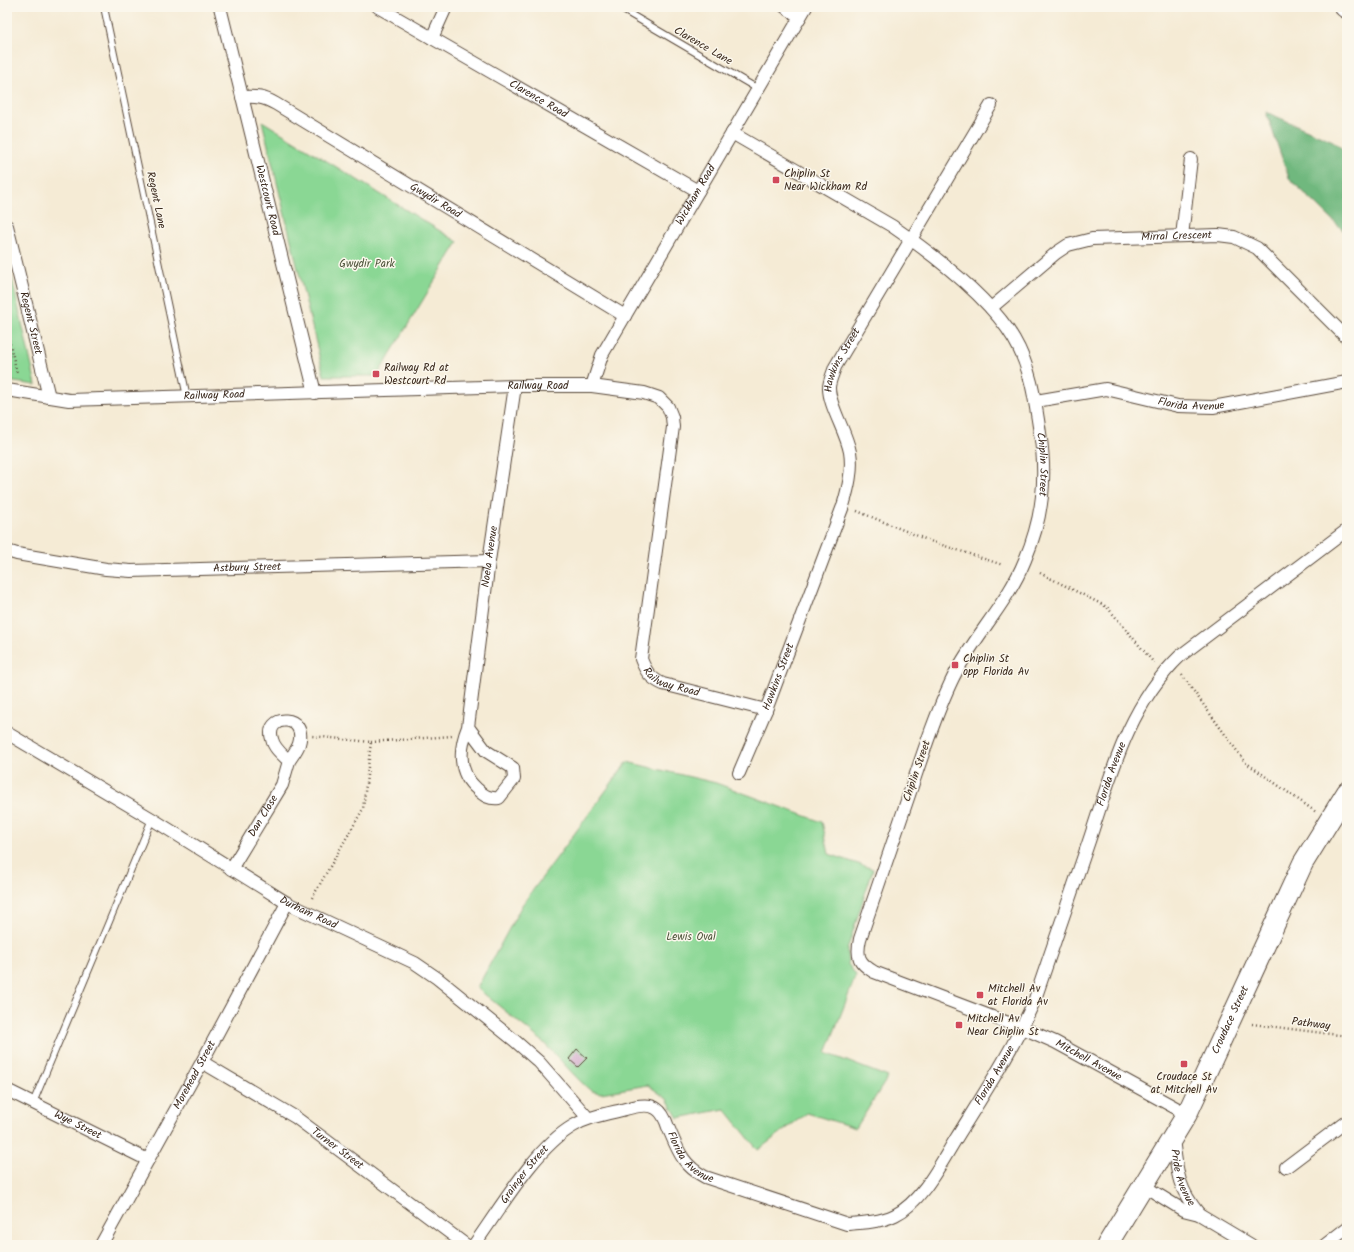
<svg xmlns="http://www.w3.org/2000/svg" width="1354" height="1252" viewBox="0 0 1354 1252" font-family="Kalam,sans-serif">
<rect width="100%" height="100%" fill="#fbf7ec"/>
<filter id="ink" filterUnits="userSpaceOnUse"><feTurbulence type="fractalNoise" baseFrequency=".025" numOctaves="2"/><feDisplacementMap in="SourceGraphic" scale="8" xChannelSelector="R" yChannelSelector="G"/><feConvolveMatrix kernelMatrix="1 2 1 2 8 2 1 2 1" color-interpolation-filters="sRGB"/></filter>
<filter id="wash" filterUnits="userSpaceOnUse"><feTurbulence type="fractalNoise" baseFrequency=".012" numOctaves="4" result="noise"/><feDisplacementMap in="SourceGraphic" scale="16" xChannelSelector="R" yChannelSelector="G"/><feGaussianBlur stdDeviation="0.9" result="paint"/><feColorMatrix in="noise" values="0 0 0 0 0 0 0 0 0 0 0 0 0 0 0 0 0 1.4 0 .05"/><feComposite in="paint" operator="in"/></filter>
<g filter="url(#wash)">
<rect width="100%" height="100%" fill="#f5ebd5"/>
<!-- green -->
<g fill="#8ad794" stroke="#628059">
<polygon points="262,121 458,242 377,376 324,376"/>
<polygon points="7,257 36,385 7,381"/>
<polygon points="627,762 716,783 822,822 829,854 873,869 847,950 848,964 856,975 826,1053 888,1077 856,1128 807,1113 758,1150 725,1109 678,1118 667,1099 648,1085 601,1093 591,1091 578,1079 542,1041 477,988 522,905"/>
</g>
<!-- forest -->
<polygon fill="#6fb87e" stroke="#55714e" points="1266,112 1333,141 1347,153 1347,234 1289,178"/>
<g id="blocks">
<!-- building -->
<polygon fill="#cca1c8" points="577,1049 587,1058 578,1067 569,1059"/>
</g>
</g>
<g filter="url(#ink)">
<use href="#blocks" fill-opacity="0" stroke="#574739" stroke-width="1"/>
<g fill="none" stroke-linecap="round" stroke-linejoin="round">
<!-- service casing -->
<g stroke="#574739" stroke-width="8">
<g id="service">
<polyline points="104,7 187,397"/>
<polyline points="618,7 758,89"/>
<polyline points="33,1103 152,819"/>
</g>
</g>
<!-- minor casing -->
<g stroke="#574739" stroke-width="14">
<g id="minor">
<path id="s1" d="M220,7L315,393"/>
<path id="s2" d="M378,7L698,191"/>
<polyline points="785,7 800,17"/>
<polyline points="432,38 446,7"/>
<path id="s3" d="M242,97C256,96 264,97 276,104L625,316"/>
<path id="s4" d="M732,133L892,226C931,253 990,298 1014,339C1031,368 1035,400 1040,433C1047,478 1043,517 1025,560C1007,605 971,639 951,682C935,716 923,753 911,789C894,839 877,889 860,939C856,957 859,963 874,972L1032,1032L1055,1042L1187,1114"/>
<path id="s5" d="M7,226L49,397"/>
<polyline points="1182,236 1191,159"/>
<path id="s6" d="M991,308L1056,253L1068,245L1092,239L1218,235L1234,237L1257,248L1347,338"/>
<path id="s7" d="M592,386L602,355L806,7"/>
<path id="s8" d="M7,390L69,400L515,386H592L644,393L659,398L668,407L672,417L673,427L641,659C646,672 650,678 663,684L766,710"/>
<path id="s9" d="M1036,401L1106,389L1178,406L1213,407L1347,382"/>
<path id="s10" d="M7,551L17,554L106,569L131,571L489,561"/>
<path id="s11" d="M468,727L486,751L513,768L514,779L499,798C489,799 484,796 477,789C458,773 459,749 468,727L489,561L515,386"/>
<path id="s12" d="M7,733L152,819L287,903L415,963L437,978L514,1040L539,1062L588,1118"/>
<path id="s13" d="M739,773L766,710L843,506C848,489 853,470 850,452C846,431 829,406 829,388C829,381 833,374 835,367L991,105"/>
<path id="s14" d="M231,869L282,785L289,761C283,755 274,749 272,739C264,714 308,713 299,744C297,750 292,756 289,761"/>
<path id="s15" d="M202,1062L295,1117L466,1245"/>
<path id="s16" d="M7,1090L148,1160"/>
<path id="s17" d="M1173,1138C1177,1171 1177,1187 1199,1214"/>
<polyline points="1286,1167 1347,1121"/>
<polyline points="1144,1186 1183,1210 1199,1214 1251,1245"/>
<path id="s18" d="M101,1245L202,1062L287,903"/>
<path id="s19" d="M474,1245C500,1209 535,1148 573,1126C588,1117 605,1114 622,1110C632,1107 648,1102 657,1109C663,1113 666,1121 668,1127C678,1150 682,1165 705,1177L847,1224C863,1223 881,1222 895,1215C922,1202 942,1161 957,1137C985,1092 1014,1048 1035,999C1053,946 1071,894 1089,841C1111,775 1128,706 1180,656L1347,530"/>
<polyline points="1325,1245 1347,1228"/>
</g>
</g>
<!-- primary casing -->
<g stroke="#574739" stroke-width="21">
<polyline id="primary" points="1344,7 1347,9"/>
</g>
<!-- trunk casing -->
<g stroke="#574739" stroke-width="22">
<g id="trunk">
<path id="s20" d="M1107,1245L1187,1114L1303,863L1347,792"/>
</g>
</g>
<!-- path -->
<g stroke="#574739" stroke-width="2.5" stroke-dasharray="1 3" stroke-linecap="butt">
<polyline points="7,332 17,373"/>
<polyline points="857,511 930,541 1003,565"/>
<polyline points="1040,573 1107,607 1154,663"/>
<polyline points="1182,675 1245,762 1316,812"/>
<polyline points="371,742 452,736"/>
<polyline points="312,898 363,809 371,742 312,736"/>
<polyline points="1252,1024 1347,1036"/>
</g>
<!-- service -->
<use href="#service" stroke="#fff" stroke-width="6"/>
<!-- minor -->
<use href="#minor" stroke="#fff" stroke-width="12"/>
<!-- primary -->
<use href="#primary" stroke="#fff" stroke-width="19"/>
<!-- trunk -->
<use href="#trunk" stroke="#fff" stroke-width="20"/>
</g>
</g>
<!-- markers -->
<g fill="#d1495b" stroke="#fbf7ec" stroke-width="1.5">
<rect x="772" y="176" width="8" height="8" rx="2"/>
<rect x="372" y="370" width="8" height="8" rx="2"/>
<rect x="951" y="661" width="8" height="8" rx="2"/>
<rect x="976" y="991" width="8" height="8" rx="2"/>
<rect x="955" y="1021" width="8" height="8" rx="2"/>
<rect x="1180" y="1060" width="8" height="8" rx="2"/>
</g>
<g text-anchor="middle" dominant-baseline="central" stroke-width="3" stroke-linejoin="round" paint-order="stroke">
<!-- street labels -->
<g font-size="11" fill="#3b2a1e" stroke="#fbf7ec">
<text transform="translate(703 46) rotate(30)">Clarence Lane</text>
<text stroke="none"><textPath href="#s2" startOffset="185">Clarence Road</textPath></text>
<text stroke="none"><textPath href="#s7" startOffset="218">Wickham Road</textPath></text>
<text transform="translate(156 200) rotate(78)">Regent Lane</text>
<text stroke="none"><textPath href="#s1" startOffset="199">Westcourt Road</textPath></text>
<text stroke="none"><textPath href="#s3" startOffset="222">Gwydir Road</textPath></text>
<text stroke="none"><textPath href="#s6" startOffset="209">Mirral Crescent</textPath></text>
<text stroke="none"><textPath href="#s5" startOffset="100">Regent Street</textPath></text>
<text stroke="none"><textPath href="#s13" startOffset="440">Hawkins Street</textPath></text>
<text stroke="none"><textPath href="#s8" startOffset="532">Railway Road</textPath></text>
<text stroke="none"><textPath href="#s8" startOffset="208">Railway Road</textPath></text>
<text stroke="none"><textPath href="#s9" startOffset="158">Florida Avenue</textPath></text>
<text stroke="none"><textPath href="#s4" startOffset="482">Chiplin Street</textPath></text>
<text stroke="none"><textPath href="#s11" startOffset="361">Noela Avenue</textPath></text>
<text stroke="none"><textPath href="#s10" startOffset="242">Astbury Street</textPath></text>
<text stroke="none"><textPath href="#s13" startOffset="104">Hawkins Street</textPath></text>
<text stroke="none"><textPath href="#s8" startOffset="963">Railway Road</textPath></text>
<text transform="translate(917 771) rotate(-71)">Chiplin Street</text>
<text stroke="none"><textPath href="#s19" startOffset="1025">Florida Avenue</textPath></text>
<text stroke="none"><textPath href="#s14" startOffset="62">Dan Close</textPath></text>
<text stroke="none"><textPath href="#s12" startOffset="351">Durham Road</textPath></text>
<text stroke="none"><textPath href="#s20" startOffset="257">Croudace Street</textPath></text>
<text transform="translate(1311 1024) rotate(7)">Pathway</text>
<text stroke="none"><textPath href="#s4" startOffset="1268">Mitchell Avenue</textPath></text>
<text stroke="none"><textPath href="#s18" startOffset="194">Morehead Street</textPath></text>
<text stroke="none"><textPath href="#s19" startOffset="701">Florida Avenue</textPath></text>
<text stroke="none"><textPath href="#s16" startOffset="79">Wye Street</textPath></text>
<text stroke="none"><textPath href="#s15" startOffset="161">Turner Street</textPath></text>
<text stroke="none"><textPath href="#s19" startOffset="304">Florida Avenue</textPath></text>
<text stroke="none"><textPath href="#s19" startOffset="87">Grainger Street</textPath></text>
<text stroke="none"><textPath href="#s17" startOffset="41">Pride Avenue</textPath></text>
</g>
<!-- poi labels -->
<g font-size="11" fill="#3b2a1e" stroke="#fbf7ec" text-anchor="start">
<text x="784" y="174">Chiplin St<tspan x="784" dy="13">Near Wickham Rd</tspan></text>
<text x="384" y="368">Railway Rd at<tspan x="384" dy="13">Westcourt Rd</tspan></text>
<text x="963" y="659">Chiplin St<tspan x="963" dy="13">opp Florida Av</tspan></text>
<text x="988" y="989">Mitchell Av<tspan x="988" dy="13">at Florida Av</tspan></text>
<text x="967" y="1019">Mitchell Av<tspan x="967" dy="13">Near Chiplin St</tspan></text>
<text x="1184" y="1077" text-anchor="middle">Croudace St<tspan x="1184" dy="13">at Mitchell Av</tspan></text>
</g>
<!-- park labels -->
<g font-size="11" fill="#4f553c" stroke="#fbf7ec">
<text x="367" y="264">Gwydir Park</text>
<text x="691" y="937">Lewis Oval</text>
</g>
</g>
<!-- margin -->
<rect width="1354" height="1252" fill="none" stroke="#fbf7ec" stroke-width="24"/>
</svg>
